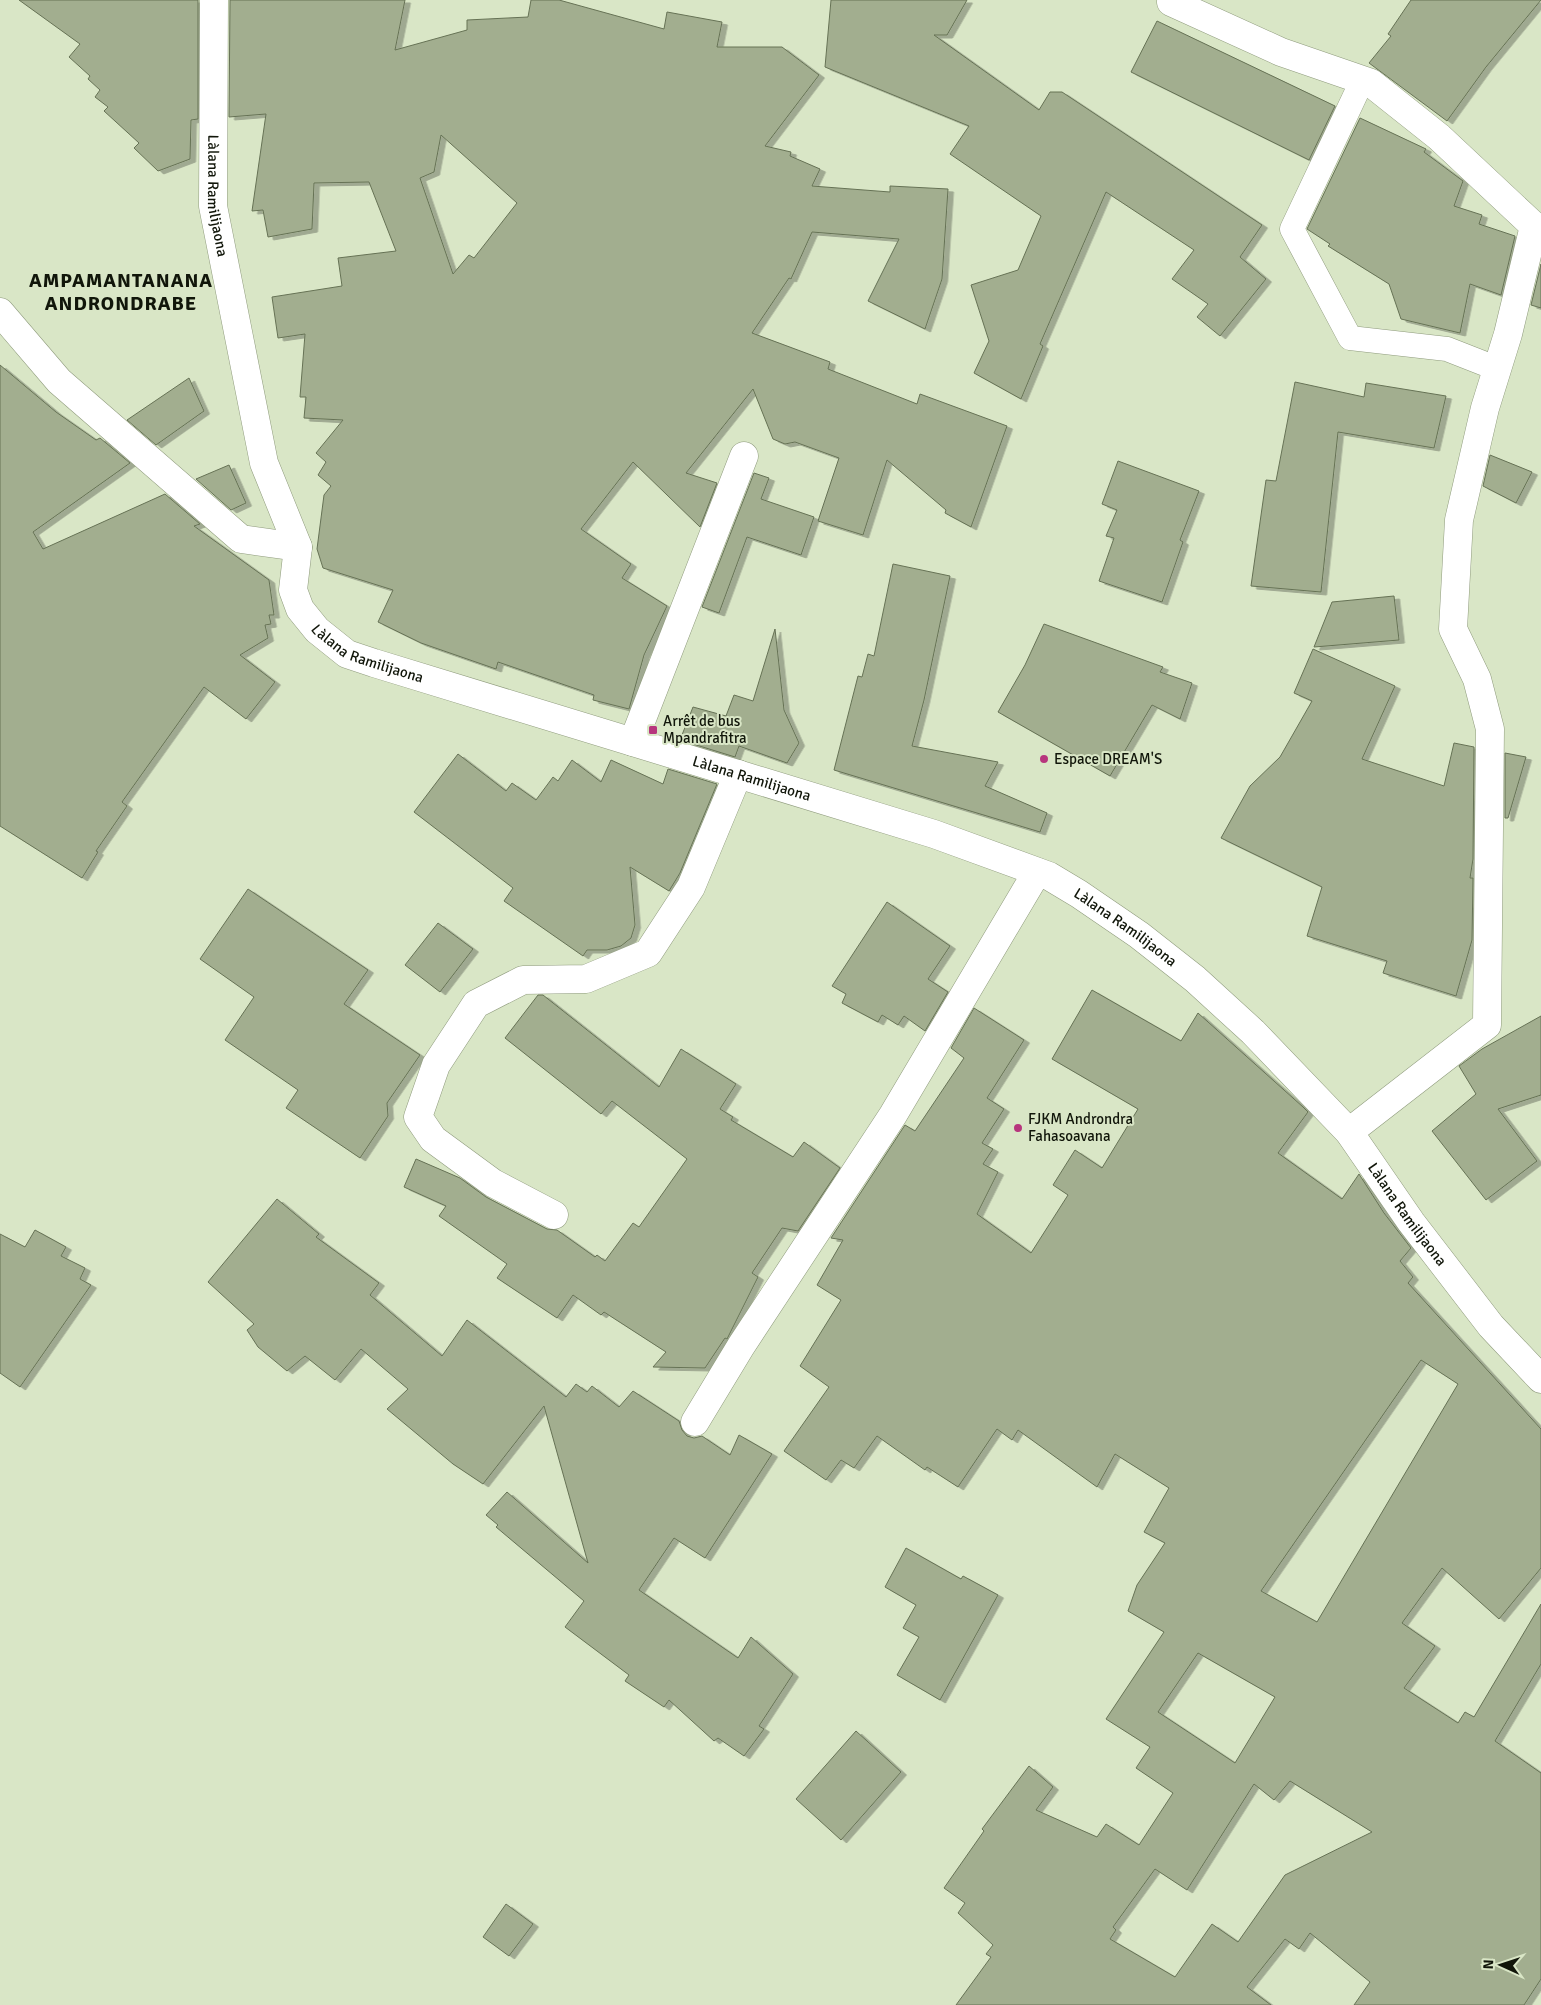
<svg xmlns="http://www.w3.org/2000/svg" width="1541" height="2005" viewBox="0 0 1541 2005" font-family="Signika,sans-serif">
<defs>
<filter id="shadow"><feDropShadow dx="5.5" dy="3" stdDeviation="0" flood-color="#0004"/></filter>
</defs>
<rect width="100%" height="100%" fill="#d9e6c6"/>
<!-- building -->
<g fill="#a2ae8f" stroke="#667255" fill-rule="evenodd" filter="url(#shadow)">
<polygon points="19,0 198,0 198,119 191,120 190,159 158,171 134,148 139,143 104,111 108,107 95,97 100,90 88,79 90,76 69,57 80,44"/>
<path d="M230,0H405L395,50L467,30V20L528,17L531,0H559L664,29L667,12L722,22L717,47H782L819,75L765,146L791,152L790,156L820,169L812,186L890,192V186L948,189L942,279L925,329L868,301L899,239L812,232L791,279L789,278L752,333L830,362L828,369L917,404L920,394L1007,426L971,527L945,513L946,510L887,460L863,535L818,521L839,458L795,442L785,444L773,439L753,389L686,473L717,483L700,527L633,462L581,529L631,564L622,578L667,606L644,655L629,709L593,700L594,695L498,662L496,669L421,643L378,622L393,590L323,568L317,549L324,495L331,486L318,475L326,462L316,453L343,420L304,418L306,397H300L305,334L278,338L272,297L342,286L338,258L396,251L369,182L314,183L312,229L268,237L263,210L252,211L266,114L229,117ZM441,135L517,203L474,258L469,255L453,274L420,178L434,172Z"/>
<polygon points="831,0 967,0 947,35 934,35 1039,110 1050,92 1062,92 1262,225 1240,257 1266,279 1220,336 1197,317 1208,304 1172,279 1194,250 1106,192 1040,344 1043,346 1021,399 974,373 989,341 971,285 1018,270 1041,216 950,154 969,126 825,67"/>
<polygon points="1411,0 1541,0 1486,67 1447,121 1369,63 1391,36 1388,34"/>
<polygon points="1157,21 1335,106 1309,160 1131,72"/>
<polygon points="1360,118 1426,149 1424,152 1463,181 1454,206 1482,215 1479,224 1515,236 1501,295 1470,284 1460,333 1401,319 1389,284 1328,246 1330,244 1307,229"/>
<polygon points="1541,264 1541,308 1531,305"/>
<polygon points="0,365 56,412 96,440 100,438 130,463 33,532 43,549 165,494 200,524 194,526 269,580 274,615 269,615 271,624 265,625 268,638 240,655 275,682 246,719 204,687 122,802 127,806 96,851 98,852 82,878 0,826"/>
<polygon points="189,378 204,411 156,445 127,420"/>
<polygon points="1295,382 1364,397 1366,383 1446,396 1434,448 1338,432 1321,592 1251,586 1266,480 1276,481"/>
<polygon points="1490,455 1532,472 1516,503 1483,486"/>
<polygon points="1118,461 1199,491 1180,540 1183,542 1162,602 1099,581 1114,538 1106,536 1117,510 1102,504"/>
<polygon points="229,465 246,503 231,510 196,479"/>
<polygon points="754,473 769,478 761,499 814,517 801,555 747,537 719,613 702,607"/>
<polygon points="893,564 950,576 924,700 912,746 998,762 985,786 1047,813 1040,832 834,770 858,676 862,677 868,654 874,656"/>
<polygon points="1394,596 1399,640 1314,647 1332,602"/>
<polygon points="1044,624 1163,667 1160,672 1192,683 1180,719 1152,705 1110,776 998,712 1025,665"/>
<polygon points="775,629 784,710 799,743 787,763 739,746 735,757 680,740 693,707 726,716 734,695 753,701"/>
<polygon points="1313,649 1395,686 1362,759 1444,786 1454,743 1474,747 1473,859 1470,878 1473,878 1472,940 1456,996 1383,973 1387,961 1307,936 1322,887 1221,838 1250,786 1280,757 1312,701 1294,693"/>
<polygon points="1505,753 1526,757 1508,818 1505,818"/>
<polygon points="458,754 506,791 512,783 536,800 553,777 558,781 572,760 601,782 611,760 663,784 668,769 717,784 680,873 669,891 630,867 635,925 631,938 621,946 607,950 587,950 583,956 504,901 513,888 414,812"/>
<polygon points="248,889 368,970 344,1004 420,1055 387,1103 388,1116 360,1158 286,1108 298,1090 225,1040 254,997 200,959"/>
<polygon points="887,902 950,946 928,979 948,992 925,1031 904,1016 898,1025 882,1015 878,1022 842,1003 846,994 832,986"/>
<polygon points="438,923 473,949 440,992 405,965"/>
<path d="M1092,990L1181,1041L1198,1013L1303,1107L1308,1112L1278,1153L1342,1199L1359,1174L1384,1213L1411,1248L1400,1261L1413,1277L1408,1283L1541,1429V1568L1499,1619L1442,1568L1402,1623L1435,1646L1404,1688L1458,1723L1465,1712L1474,1717L1541,1604V1664L1495,1741L1541,1773V1979L1524,2005H1354L1370,1982L1310,1933L1299,1949L1285,1939L1247,1987L1271,2005H956L991,1957L986,1954L993,1945L958,1913L965,1903L944,1888L984,1831L982,1829L1029,1766L1053,1787L1036,1810L1097,1837L1106,1824L1139,1845L1173,1793L1136,1768L1150,1747L1106,1719L1164,1632L1128,1611L1137,1585L1165,1543L1144,1532L1169,1488L1115,1454L1097,1487L1018,1430L1012,1440L997,1429L958,1487L927,1467L925,1470L877,1436L854,1468L841,1460L826,1480L784,1451L829,1387L800,1366L841,1300L817,1285L843,1240L831,1238L905,1125L915,1131L964,1058L951,1048L974,1008L1024,1040L987,1098L1004,1109L982,1143L993,1149L983,1164L998,1172L977,1214L1031,1253L1068,1195L1053,1185L1075,1150L1102,1168L1138,1109L1052,1059ZM1421,1360L1458,1384L1317,1622L1261,1591ZM1198,1653L1275,1697L1235,1763L1158,1712ZM1290,1781L1372,1832L1285,1875L1238,1942L1212,1924L1175,1977L1110,1939L1116,1930L1113,1927L1155,1869L1187,1890L1254,1784L1274,1800Z"/>
<polygon points="538,995 543,995 659,1087 681,1049 736,1084 720,1109 733,1117 731,1120 793,1157 804,1142 840,1168 798,1231 782,1228 752,1273 758,1277 727,1339 725,1338 705,1368 653,1367 666,1352 604,1312 601,1315 573,1295 557,1318 497,1278 507,1264 439,1216 446,1206 404,1187 416,1159 460,1178 486,1197 547,1229 557,1230 595,1257 597,1255 605,1261 633,1223 639,1227 687,1159 612,1101 601,1114 505,1038"/>
<polygon points="1541,1016 1541,1095 1498,1109 1537,1161 1486,1200 1432,1131 1476,1094 1459,1066 1482,1049"/>
<polygon points="277,1199 319,1234 316,1237 379,1283 370,1295 442,1356 467,1320 566,1397 576,1384 587,1392 592,1386 619,1407 633,1391 679,1421 682,1430 687,1436 694,1438 702,1436 730,1455 739,1435 772,1454 705,1558 674,1538 639,1590 738,1658 751,1637 793,1674 759,1726 764,1729 744,1756 718,1738 714,1741 669,1700 664,1707 625,1681 629,1675 565,1627 584,1601 496,1527 498,1525 486,1515 507,1492 588,1563 544,1406 483,1484 453,1464 387,1409 408,1389 361,1349 335,1380 305,1356 287,1371 258,1347 247,1330 254,1324 208,1282"/>
<polygon points="35,1230 66,1247 61,1256 85,1268 80,1279 91,1285 20,1387 0,1373 0,1234 25,1247"/>
<polygon points="906,1548 961,1579 963,1576 998,1595 940,1700 897,1675 919,1637 903,1628 916,1605 885,1587"/>
<polygon points="856,1731 901,1772 841,1840 796,1799"/>
<polygon points="506,1904 533,1924 509,1956 483,1937"/>
</g>
<g fill="none" stroke-linecap="round" stroke-linejoin="round">
<!-- service casing -->
<g stroke="#8f9b7d" stroke-width="25">
<polyline id="service" points="1362,81 1292,229 1350,338 1447,349 1498,369"/>
</g>
<!-- minor casing -->
<g stroke="#8f9b7d" stroke-width="29">
<g id="minor">
<polyline points="1172,0 1171,2 1281,52 1371,83 1439,137 1534,226 1508,334 1485,408 1459,520 1453,629 1477,679 1490,729 1487,1025 1349,1132"/>
<polyline points="0,312 59,381 241,539 298,547"/>
<polyline points="633,742 744,456"/>
<polyline points="554,1215 493,1183 433,1139 418,1117 436,1065 476,1004 523,980 586,979 648,953 691,887 738,774"/>
<polyline points="695,1422 741,1346 893,1115 1037,872"/>
</g>
</g>
<!-- tertiary casing -->
<g stroke="#8f9b7d" stroke-width="29">
<g id="tertiary">
<path id="s1" d="M214,0L213,206L264,463L298,547L293,590L300,609L317,630L347,654L374,663L934,834L1049,876L1079,894L1139,935L1195,979L1253,1032L1349,1132L1411,1222L1491,1326L1541,1379"/>
</g>
</g>
<!-- service -->
<use href="#service" stroke="#fff" stroke-width="24"/>
<!-- minor -->
<use href="#minor" stroke="#fff" stroke-width="28"/>
<!-- tertiary -->
<use href="#tertiary" stroke="#fff" stroke-width="28"/>
</g>
<!-- markers -->
<g fill="#b7357d" stroke="#d9e6c6" stroke-width="2">
<rect x="648" y="725" width="10" height="10" rx="2.5"/>
<circle cx="1044" cy="759" r="5"/>
<circle cx="1018" cy="1128" r="5"/>
</g>
<g text-anchor="middle" dominant-baseline="central" stroke-width="4" stroke-linejoin="round" paint-order="stroke">
<!-- street labels -->
<g font-size="15" fill="#11160a" stroke="#d9e6c6">
<text stroke="none"><textPath href="#s1" startOffset="196">Làlana Ramilijaona</textPath></text>
<text stroke="none"><textPath href="#s1" startOffset="706">Làlana Ramilijaona</textPath></text>
<text stroke="none"><textPath href="#s1" startOffset="1111">Làlana Ramilijaona</textPath></text>
<text stroke="none"><textPath href="#s1" startOffset="1516">Làlana Ramilijaona</textPath></text>
<text stroke="none"><textPath href="#s1" startOffset="1921">Làlana Ramilijaona</textPath></text>
</g>
<!-- poi labels -->
<g font-size="15" fill="#11160a" stroke="#d9e6c6" text-anchor="start">
<text x="663" y="721">Arrêt de bus<tspan x="663" dy="17">Mpandrafitra</tspan></text>
<text x="1054" y="759">Espace DREAM'S</text>
<text x="1028" y="1119">FJKM Androndra<tspan x="1028" dy="17">Fahasoavana</tspan></text>
</g>
<!-- district labels -->
<g font-size="20" font-weight="bold" letter-spacing="1" fill="#11160a" stroke="#d9e6c6">
<text x="121" y="280">AMPAMANTANANA<tspan x="121" dy="23">ANDRONDRABE</tspan></text>
</g>
</g>
<!-- north arrow -->
<g transform="translate(1501 1965) rotate(273)" stroke="#d9e6c6" stroke-width="4" paint-order="stroke">
<path d="M0-4L9 19L0 12L-9 19Z" fill="#11160a"/>
<text y="-8" font-size="14" font-weight="bold" text-anchor="middle" fill="#11160a">N</text>
</g>
</svg>
